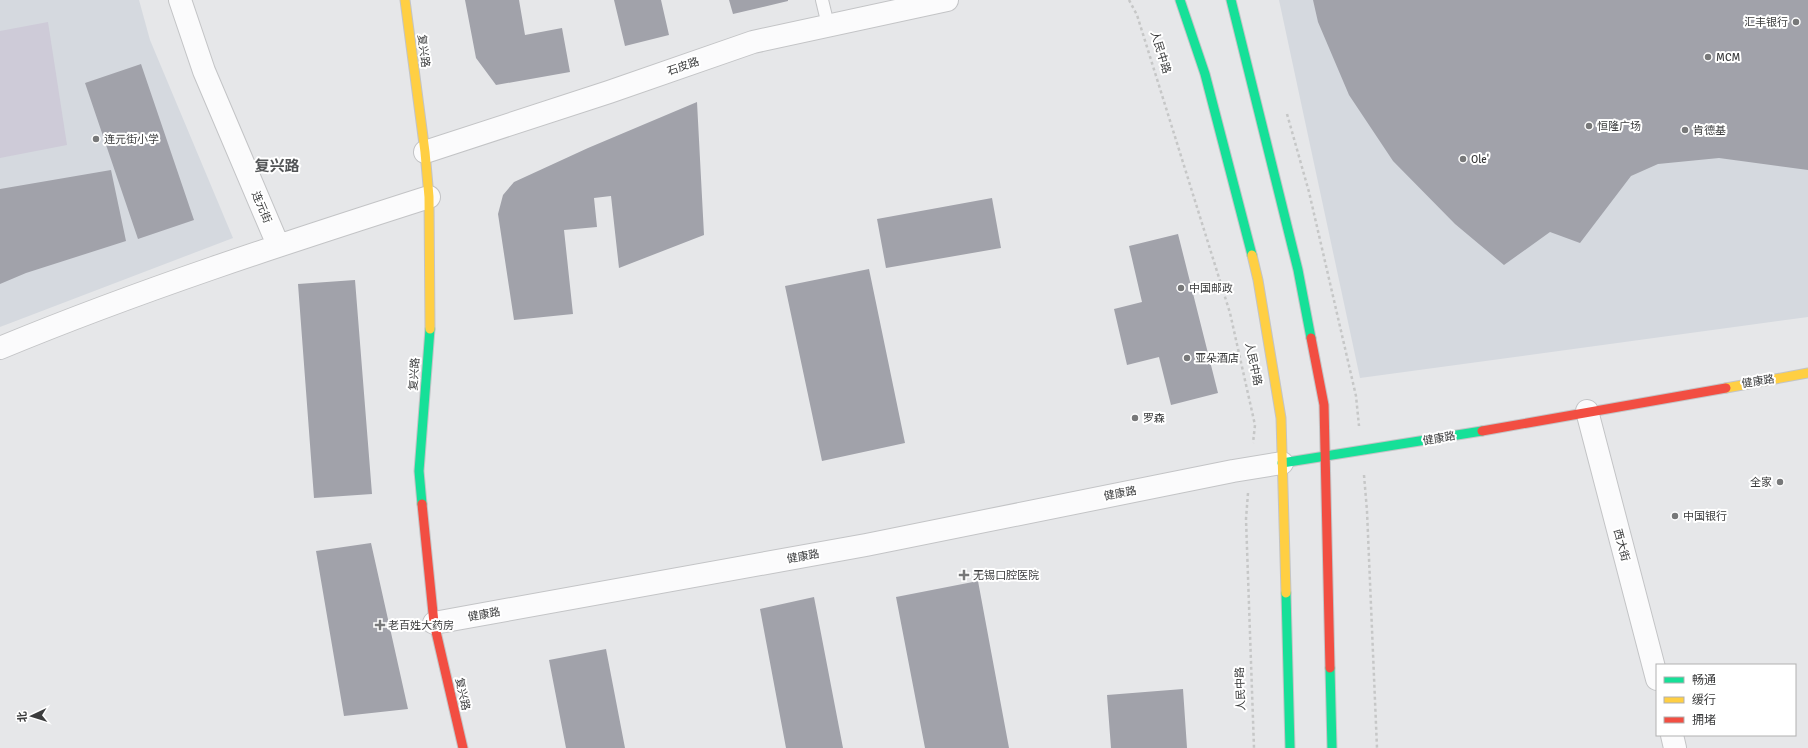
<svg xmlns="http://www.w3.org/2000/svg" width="1808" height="748" viewBox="0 0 1808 748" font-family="Signika,'Noto Sans SC',sans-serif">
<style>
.built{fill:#d5d9df}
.green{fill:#cecbd8}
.building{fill:#a1a2aa}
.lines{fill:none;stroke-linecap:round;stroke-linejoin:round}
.lane-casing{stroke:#c3c4c6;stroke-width:14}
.street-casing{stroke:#c3c4c6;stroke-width:24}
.fast-casing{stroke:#c3c4c6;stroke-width:11}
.slow-casing{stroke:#c3c4c6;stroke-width:11}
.jam-casing{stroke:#c3c4c6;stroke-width:11}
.path{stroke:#c6c7c7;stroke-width:2.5;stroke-dasharray:3 3;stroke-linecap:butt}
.lane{stroke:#fbfbfc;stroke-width:12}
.street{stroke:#fbfbfc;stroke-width:22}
.fast{stroke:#16e098;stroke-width:9}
.slow{stroke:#ffcf43;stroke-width:9}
.jam{stroke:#f24e42;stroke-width:9}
.poi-dot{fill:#777879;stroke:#fff;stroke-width:1.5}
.labels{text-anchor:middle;stroke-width:4;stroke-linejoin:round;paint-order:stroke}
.poi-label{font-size:11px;fill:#3b3c3d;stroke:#fff;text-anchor:start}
.street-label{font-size:11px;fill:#3b3c3d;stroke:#fff}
.district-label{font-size:15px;font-weight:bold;fill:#525456;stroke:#fff}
</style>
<rect width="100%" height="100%" fill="#e6e7e9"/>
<!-- built -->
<path class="built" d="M 0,0 L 139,0 L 150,40 L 233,238 L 0,327 Z
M 1279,0 L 1808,0 L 1808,317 L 1360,378 Z"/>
<!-- green -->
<path class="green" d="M 48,22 L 67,145 L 0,158 L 0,31 Z"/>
<!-- building -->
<path class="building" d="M 465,0 L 519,0 L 525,35 L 562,28 L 570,72 L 496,85 L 476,58 Z
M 614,0 L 661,0 L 669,35 L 625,46 Z
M 729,0 L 788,0 L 788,1 L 733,14 Z
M 1313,0 L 1808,0 L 1808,170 L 1719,158 L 1658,164 L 1631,176 L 1580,243 L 1550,232 L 1504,265 L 1455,224 L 1393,161 L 1349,95 L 1318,22 Z
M 141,64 L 194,220 L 138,239 L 85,83 Z
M 697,102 L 704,235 L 619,268 L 611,196 L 594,198 L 597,227 L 564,230 L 573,314 L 514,320 L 498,214 L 503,195 L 514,182 L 588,148 Z
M 111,170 L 126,241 L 26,273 L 0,284 L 0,189 Z
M 992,198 L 1001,248 L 886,268 L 877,219 Z
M 1178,234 L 1218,393 L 1171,405 L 1159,357 L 1127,365 L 1114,309 L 1142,302 L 1129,246 Z
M 869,269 L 905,443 L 822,461 L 785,286 Z
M 355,280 L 372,494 L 314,498 L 298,284 Z
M 371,543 L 408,709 L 344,716 L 316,551 Z
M 978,581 L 1009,748 L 925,748 L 896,597 Z
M 814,597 L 843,748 L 786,748 L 760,609 Z
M 606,649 L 625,748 L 566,748 L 549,660 Z
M 1183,689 L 1187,748 L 1111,748 L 1107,695 Z"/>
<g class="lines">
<defs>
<path id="lane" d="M 822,0 L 828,25"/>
<path id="street" d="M 180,0 L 204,71 L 278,245
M 425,152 L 609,92 L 753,42 L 947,0
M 0,348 C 140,290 285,243 429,197
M 1587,411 L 1657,679
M 434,623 L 866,545 L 1233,471 L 1282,463
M 1672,735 L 1675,748"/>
<path id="fast" d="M 1180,0 L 1205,74 L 1252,255
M 1231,0 L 1298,270 L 1311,338
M 1282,463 L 1482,431
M 422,504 L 419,471 L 430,329
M 1286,593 L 1290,748
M 1330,668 L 1332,748"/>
<path id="slow" d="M 405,0 L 425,152 L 429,197 L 430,329
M 1252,255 L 1258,280 L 1281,418 L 1286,593
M 1726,388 L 1808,373"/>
<path id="jam" d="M 1311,338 L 1324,405 L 1330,668
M 1482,431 L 1726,388
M 422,504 L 434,623 L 463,748"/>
</defs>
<!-- lane casing -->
<use href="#lane" class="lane-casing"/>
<!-- street casing -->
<use href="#street" class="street-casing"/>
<!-- fast casing -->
<use href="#fast" class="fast-casing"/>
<!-- slow casing -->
<use href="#slow" class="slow-casing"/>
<!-- jam casing -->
<use href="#jam" class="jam-casing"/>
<!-- path -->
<path class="path" d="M 1129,0 L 1137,15 L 1230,313 L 1255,425 L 1253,443
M 1287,114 L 1309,192 L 1356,396 L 1359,426
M 1364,475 L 1367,511 L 1377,748
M 1248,493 L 1246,519 L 1254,748"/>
<!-- lane -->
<use href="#lane" class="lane"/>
<!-- street -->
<use href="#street" class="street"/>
<!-- fast -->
<use href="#fast" class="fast"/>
<!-- slow -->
<use href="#slow" class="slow"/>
<!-- jam -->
<use href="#jam" class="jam"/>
</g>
<!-- markers -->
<g class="poi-dot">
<circle cx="1796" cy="22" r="4"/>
<circle cx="1708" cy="57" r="4"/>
<circle cx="1589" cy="126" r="4"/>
<circle cx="1685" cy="130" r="4"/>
<circle cx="96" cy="139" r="4"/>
<circle cx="1463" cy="159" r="4"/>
<circle cx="1181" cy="288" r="4"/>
<circle cx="1187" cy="358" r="4"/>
<circle cx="1135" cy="418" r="4"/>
<circle cx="1780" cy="482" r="4"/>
<circle cx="1675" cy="516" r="4"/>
<path d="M962 569h4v4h4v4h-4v4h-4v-4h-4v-4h4z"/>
<path d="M378 619h4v4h4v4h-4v4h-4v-4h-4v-4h4z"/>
</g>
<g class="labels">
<!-- poi labels -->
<g class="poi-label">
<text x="1788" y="26" text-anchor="end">汇丰银行</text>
<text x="1716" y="61">MCM</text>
<text x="1597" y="130">恒隆广场</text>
<text x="1693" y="134">肯德基</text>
<text x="104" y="143">连元街小学</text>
<text x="1471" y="163">Ole'</text>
<text x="1189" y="292">中国邮政</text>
<text x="1195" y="362">亚朵酒店</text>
<text x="1143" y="422">罗森</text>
<text x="1772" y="486" text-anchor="end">全家</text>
<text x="1683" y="520">中国银行</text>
<text x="973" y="579">无锡口腔医院</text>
<text x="388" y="629">老百姓大药房</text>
</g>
<!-- street labels -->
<g class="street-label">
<text transform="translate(424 51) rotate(83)" y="4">复兴路</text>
<text transform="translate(1161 52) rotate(73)" y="4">人民中路</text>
<text transform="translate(683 66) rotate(-19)" y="4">石皮路</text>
<text transform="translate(262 207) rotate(67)" y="4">连元街</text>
<text transform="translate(1254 364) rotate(78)" y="4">人民中路</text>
<text transform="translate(414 374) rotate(-86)" y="4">复兴路</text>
<text transform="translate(1758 381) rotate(-9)" y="4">健康路</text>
<text transform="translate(1439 438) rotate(-10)" y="4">健康路</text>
<text transform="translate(1120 493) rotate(-11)" y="4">健康路</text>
<text transform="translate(1622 545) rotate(75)" y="4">西大街</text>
<text transform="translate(803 556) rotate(-10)" y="4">健康路</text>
<text transform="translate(484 614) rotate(-10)" y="4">健康路</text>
<text transform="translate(1240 689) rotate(-92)" y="4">人民中路</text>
<text transform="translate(463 694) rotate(77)" y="4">复兴路</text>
</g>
<!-- district labels -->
<g class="district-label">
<text x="277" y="171">复兴路</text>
</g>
</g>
<!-- legend -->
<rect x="1656" y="664" width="140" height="72" fill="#ffffff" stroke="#b1b1b1"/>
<rect x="1664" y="677" width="20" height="6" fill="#16e098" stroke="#b1b1b1"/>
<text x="1692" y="684" font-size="12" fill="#3b3c3d">畅通</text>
<rect x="1664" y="697" width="20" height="6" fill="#ffcf43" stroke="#b1b1b1"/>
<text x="1692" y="704" font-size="12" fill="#3b3c3d">缓行</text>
<rect x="1664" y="717" width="20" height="6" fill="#f24e42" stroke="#b1b1b1"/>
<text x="1692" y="724" font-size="12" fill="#3b3c3d">拥堵</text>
<!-- north arrow -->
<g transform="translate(32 716) rotate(266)" stroke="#ffffff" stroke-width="3" paint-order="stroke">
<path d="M0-3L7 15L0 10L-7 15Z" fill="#3b3c3d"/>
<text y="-6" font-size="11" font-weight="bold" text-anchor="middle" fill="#3b3c3d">北</text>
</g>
</svg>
